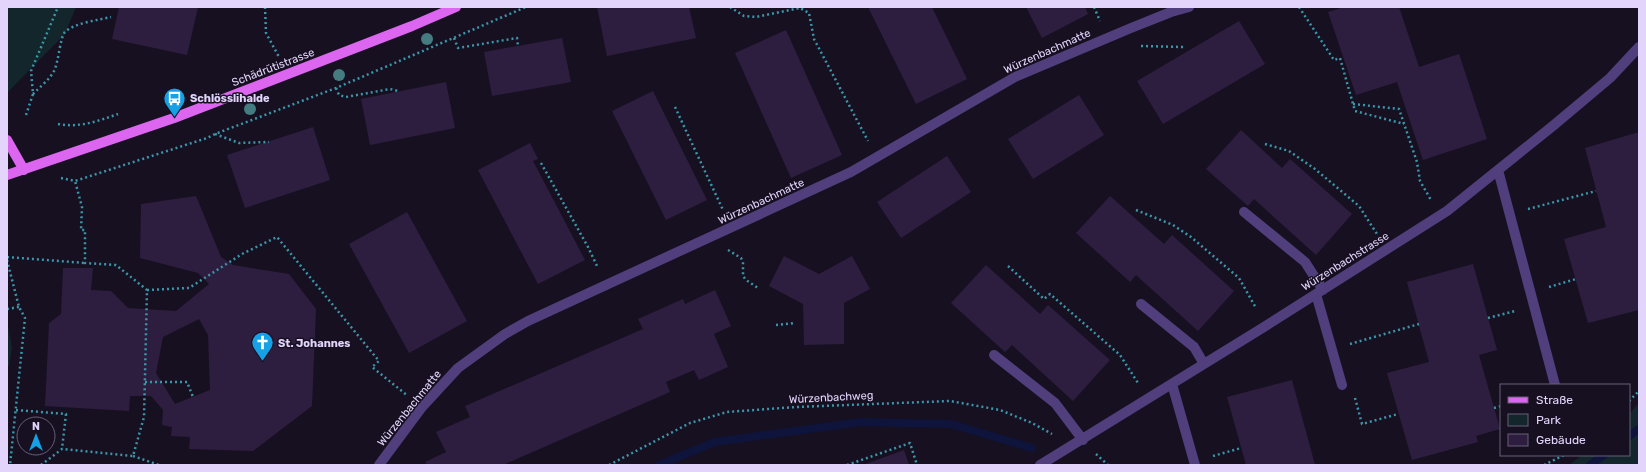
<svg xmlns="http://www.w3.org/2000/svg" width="1646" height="472" viewBox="0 0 1646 472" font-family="Rubik,sans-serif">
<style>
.green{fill:#13262b}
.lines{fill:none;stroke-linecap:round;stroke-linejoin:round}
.stream{stroke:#0e143c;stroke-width:8}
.building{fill:#2d1e40;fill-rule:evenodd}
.path{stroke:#3a96a9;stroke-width:2.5;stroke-dasharray:2 3;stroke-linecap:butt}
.minor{stroke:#503f7c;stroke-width:10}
.major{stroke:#dc66f0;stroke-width:10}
.tree{fill:#447c82}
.labels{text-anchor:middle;stroke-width:3;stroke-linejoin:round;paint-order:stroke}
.street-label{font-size:11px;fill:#e2d4fb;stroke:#171021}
.poi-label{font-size:11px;font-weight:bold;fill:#e2d4fb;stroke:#171021;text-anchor:start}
</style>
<rect width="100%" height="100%" fill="#171021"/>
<!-- green -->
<path class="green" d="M 7,7 L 76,7 L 65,34 L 7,93 Z
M 7,321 L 12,347 L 9,366 L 7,367 Z
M 1639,403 L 1639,465 L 1569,465 L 1582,455 L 1629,455 L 1629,414 Z"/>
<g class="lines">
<!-- stream -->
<path class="stream" d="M 1629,436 L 1639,429
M 659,465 L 715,442 L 861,422 L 951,424 L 1032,448
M 1590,465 L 1604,455"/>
</g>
<!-- building -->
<path class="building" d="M 119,7 L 198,7 L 187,55 L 112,39 Z
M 597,7 L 689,7 L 696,38 L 607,56 Z
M 868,7 L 932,7 L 967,79 L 916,104 Z
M 1026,7 L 1085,7 L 1088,14 L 1042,38 Z
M 1344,7 L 1399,7 L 1419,67 L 1459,54 L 1487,139 L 1423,160 L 1397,82 L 1356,95 L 1328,12 Z
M 1239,21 L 1265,64 L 1163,124 L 1137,81 Z
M 786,30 L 842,155 L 791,178 L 735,53 Z
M 562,38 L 571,82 L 492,96 L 484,52 Z
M 446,82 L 455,128 L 370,145 L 361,99 Z
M 653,91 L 707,200 L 666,220 L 612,111 Z
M 1079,95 L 1104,135 L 1033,179 L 1008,139 Z
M 313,127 L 330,180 L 245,208 L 227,155 Z
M 1241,130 L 1282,168 L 1290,159 L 1352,214 L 1316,255 L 1254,199 L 1248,206 L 1206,169 Z
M 1639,132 L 1639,310 L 1588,323 L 1564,239 L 1606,227 L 1585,148 Z
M 530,143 L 538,159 L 533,161 L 585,260 L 538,284 L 478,170 Z
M 947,156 L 971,192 L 901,238 L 877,202 Z
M 196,196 L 221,257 L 233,265 L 289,274 L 316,309 L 312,406 L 253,451 L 189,449 L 190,437 L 171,436 L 172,427 L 162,425 L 163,410 L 151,396 L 130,396 L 129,411 L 45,406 L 49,323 L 61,314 L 63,268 L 93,268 L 91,290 L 111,291 L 128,308 L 176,311 L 209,284 L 198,273 L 140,258 L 141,204 ZM 199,319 L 208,335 L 210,390 L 175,404 L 156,373 L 163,337 Z
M 1110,196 L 1164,244 L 1172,235 L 1234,291 L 1198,331 L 1136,275 L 1130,282 L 1076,233 Z
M 407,212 L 467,321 L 409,353 L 349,244 Z
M 784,256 L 819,274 L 852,256 L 870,289 L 844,303 L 844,344 L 804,345 L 803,304 L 769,286 Z
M 1473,264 L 1497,350 L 1479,355 L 1500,429 L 1476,436 L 1478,442 L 1412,460 L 1387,373 L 1429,362 L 1407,282 Z
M 986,265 L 1040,314 L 1048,305 L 1110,360 L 1073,401 L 1012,345 L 1005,352 L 951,303 Z
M 715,290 L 731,326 L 714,334 L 728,367 L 699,380 L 694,370 L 666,382 L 670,392 L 503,465 L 427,465 L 425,462 L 446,452 L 436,432 L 470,417 L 465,406 L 643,329 L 638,319 L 683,299 L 685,304 Z
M 1292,380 L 1315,465 L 1246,465 L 1227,397 Z
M 904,450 L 909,465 L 863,465 Z"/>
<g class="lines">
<!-- path -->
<path class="path" d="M 265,7 L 266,33 L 279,57
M 730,7 L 744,16 L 756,17 L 800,8 L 809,13 L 814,39 L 868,141
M 1094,7 L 1100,21
M 1299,7 L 1334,60 L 1340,58 L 1355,111 L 1404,124
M 454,38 L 458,48 L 517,38 L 518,46
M 1141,46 L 1183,47
M 336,88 L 339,95 L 346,97 L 390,89 L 398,91
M 33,94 C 40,87 50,79 54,71 C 59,61 60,37 65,32 C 74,23 99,20 111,17
M 1353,104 L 1399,109 L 1417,162 L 1420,181 L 1431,200
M 675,107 L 723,210
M 26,115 L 33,94 L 31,71 L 58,7
M 58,124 C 80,128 98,121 118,114
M 215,134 L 239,143 L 269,142
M 1265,144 L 1289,151 L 1315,169 L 1359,206 L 1377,234
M 541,163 L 588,247 L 598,268
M 61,178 L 75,181 L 207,138 L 215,134 L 336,88 L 526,7
M 1528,209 L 1596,191
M 1136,210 L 1173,225 L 1191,237 L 1239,278 L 1256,308
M 728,250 L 741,258 L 743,262 L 743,276 L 746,280 L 758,288
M 7,257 L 85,263
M 7,260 L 19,307 L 25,318 L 10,465
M 1008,266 L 1044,299 L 1050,294 L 1120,355 L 1138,383
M 1549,287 L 1576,279
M 147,290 L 189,288 L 242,254 L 277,237 L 379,361 L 372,367 L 408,396
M 7,309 L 19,307
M 1488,318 L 1515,311
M 776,325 L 795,323
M 1350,344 L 1419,324
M 145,382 L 187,382 L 193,397
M 1355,398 L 1362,424 L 1398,414
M 1629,401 L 1639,391
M 1494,408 L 1501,406
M 16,410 L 66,414 L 62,449
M 1096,454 L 1108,465
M 133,456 L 159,465
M 1213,456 L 1241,448
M 41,465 L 62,449 L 133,456 L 144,417 L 147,290 L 116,265 L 85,263 L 85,230 L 81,230 L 82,207 L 75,181
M 609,465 L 690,423 L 727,412 L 796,407 L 950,401 L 1000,410 L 1032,423 L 1052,434
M 847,465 L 910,443 L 917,465
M 1544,465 L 1564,455"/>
<!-- minor -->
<path class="minor" d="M 1498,170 L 1555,385
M 1244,212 L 1305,262 L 1323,290
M 1316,294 L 1342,385
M 1141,304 L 1194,347 L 1204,364
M 994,355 L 1055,403 L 1083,440
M 1172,384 L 1195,465
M 379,465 L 422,407 L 458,368 L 505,334 L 528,321 L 851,172 L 1015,77 L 1131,28 L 1171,12 L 1189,7
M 1040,465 L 1264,327 L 1447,211 L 1554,125 L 1610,78 L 1639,47"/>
<!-- major -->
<path class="major" d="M 7,140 L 24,170
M 7,175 L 174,118 L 412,26 L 456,7"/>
</g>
<!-- trees -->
<g class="tree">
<circle cx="427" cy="39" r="6"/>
<circle cx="339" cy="75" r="6"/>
<circle cx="250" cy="109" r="6"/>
</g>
<!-- icons -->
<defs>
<symbol id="bus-pin" viewBox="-11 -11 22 30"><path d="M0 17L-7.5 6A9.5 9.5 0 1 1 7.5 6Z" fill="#16a0e5" stroke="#171021"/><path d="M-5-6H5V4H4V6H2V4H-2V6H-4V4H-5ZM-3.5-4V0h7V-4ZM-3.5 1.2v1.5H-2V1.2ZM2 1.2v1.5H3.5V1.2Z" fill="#fff"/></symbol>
<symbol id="church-pin" viewBox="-11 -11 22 30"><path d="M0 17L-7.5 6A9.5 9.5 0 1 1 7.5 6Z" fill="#16a0e5" stroke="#171021"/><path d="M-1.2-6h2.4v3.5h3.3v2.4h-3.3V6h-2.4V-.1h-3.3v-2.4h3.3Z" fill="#fff"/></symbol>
</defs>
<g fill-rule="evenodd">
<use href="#bus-pin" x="162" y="86" width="25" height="34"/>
<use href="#church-pin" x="250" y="330" width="25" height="34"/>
</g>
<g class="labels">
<!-- street labels -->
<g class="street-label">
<text transform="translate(1047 51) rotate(-24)" y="4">Würzenbachmatte</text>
<text transform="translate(273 67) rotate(-21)" y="4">Schädrütistrasse</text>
<text transform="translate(761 201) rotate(-25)" y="4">Würzenbachmatte</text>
<text transform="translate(1345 261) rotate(-32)" y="4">Würzenbachstrasse</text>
<text transform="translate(831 397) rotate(-3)" y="4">Würzenbachweg</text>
<text transform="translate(409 408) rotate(-51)" y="4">Würzenbachmatte</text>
</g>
<!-- poi labels -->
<g class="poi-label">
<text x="190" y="102">Schlösslihalde</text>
<text x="278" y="347">St. Johannes</text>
</g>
</g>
<!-- border -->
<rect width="1646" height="472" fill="none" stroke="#e2d4fb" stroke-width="16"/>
<!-- legend -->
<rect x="1500" y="384" width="130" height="72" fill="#171021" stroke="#685e78"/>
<rect x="1508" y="397" width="20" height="6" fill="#dc66f0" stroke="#685e78"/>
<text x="1536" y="404" font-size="12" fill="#e2d4fb">Straße</text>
<rect x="1508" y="414" width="20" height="12" fill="#13262b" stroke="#685e78"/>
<text x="1536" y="424" font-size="12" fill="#e2d4fb">Park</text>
<rect x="1508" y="434" width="20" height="12" fill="#2d1e40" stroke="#685e78"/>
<text x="1536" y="444" font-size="12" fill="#e2d4fb">Gebäude</text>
<!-- north arrow -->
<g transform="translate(36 436)"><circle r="19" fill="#171021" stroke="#685e78"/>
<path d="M0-3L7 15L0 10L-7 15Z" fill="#16a0e5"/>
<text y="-6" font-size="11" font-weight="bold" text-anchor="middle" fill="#e2d4fb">N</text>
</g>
</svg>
